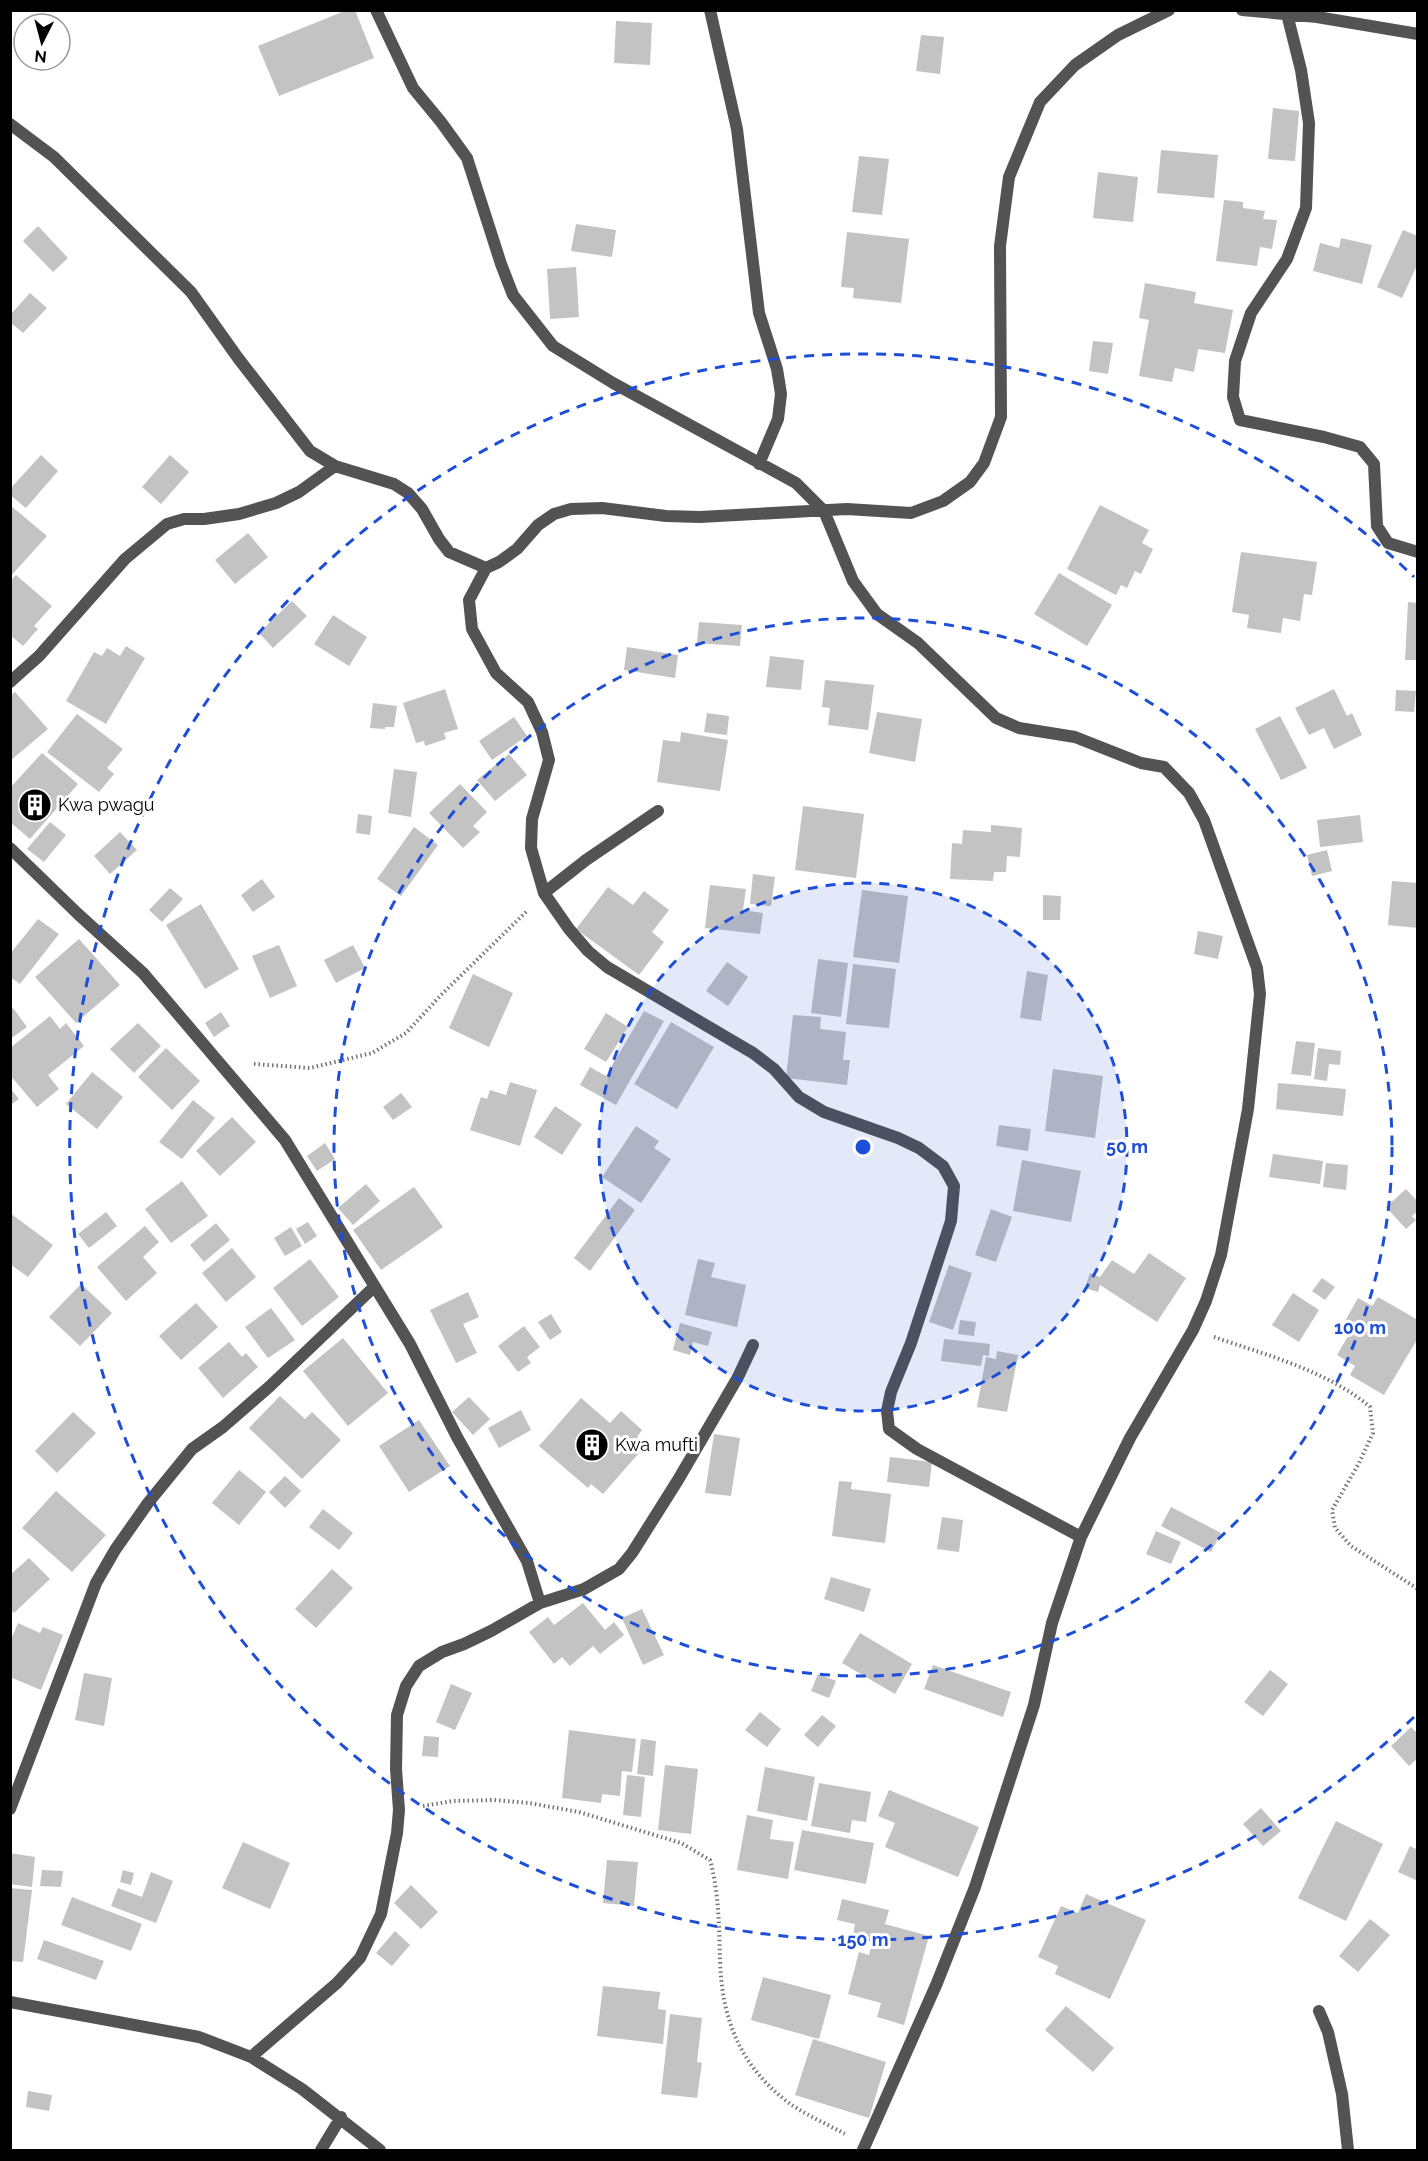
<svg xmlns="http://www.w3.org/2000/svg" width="1428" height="2161" viewBox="0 0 1428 2161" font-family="Raleway,sans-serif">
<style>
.building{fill:#c3c3c3}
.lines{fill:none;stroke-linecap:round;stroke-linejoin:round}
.path{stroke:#757575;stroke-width:4;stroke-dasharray:1.5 3;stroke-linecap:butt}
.street{stroke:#535353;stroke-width:12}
.ring{fill:none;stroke:#1d4ed8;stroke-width:3;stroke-dasharray:10 8}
.labels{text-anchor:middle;stroke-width:6;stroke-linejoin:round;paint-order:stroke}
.poi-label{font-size:18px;fill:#000;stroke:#fff;text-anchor:start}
.centre{fill:#1d4ed8;stroke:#fff;stroke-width:3}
.ring-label{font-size:18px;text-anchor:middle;font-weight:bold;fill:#1d4ed8;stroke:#fff;stroke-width:6;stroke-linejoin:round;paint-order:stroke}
</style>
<rect width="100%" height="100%" fill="#fff"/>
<!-- building -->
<path class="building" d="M 347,10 L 355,10 L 374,58 L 279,96 L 258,46 Z
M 616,21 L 652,23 L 650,65 L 614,63 Z
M 921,35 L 944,37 L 940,74 L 916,71 Z
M 1273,108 L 1299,111 L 1295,161 L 1268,159 Z
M 1161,150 L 1218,155 L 1214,198 L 1157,193 Z
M 859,156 L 889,159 L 882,215 L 852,212 Z
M 1098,172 L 1138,177 L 1133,222 L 1093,218 Z
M 1224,200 L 1243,202 L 1243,208 L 1265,211 L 1263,219 L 1277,220 L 1272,249 L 1260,247 L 1257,266 L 1216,261 Z
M 576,224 L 616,230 L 612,257 L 571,251 Z
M 38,226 L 68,258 L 53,272 L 23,241 Z
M 1403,230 L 1418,236 L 1418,263 L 1402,298 L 1377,287 Z
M 847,232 L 909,239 L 901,303 L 853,298 L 854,288 L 841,287 Z
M 1341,238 L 1372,245 L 1362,284 L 1313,271 L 1320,243 L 1339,248 Z
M 576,267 L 579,317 L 550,319 L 547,269 Z
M 1145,283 L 1196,292 L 1194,303 L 1233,310 L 1225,353 L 1198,349 L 1194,372 L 1175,368 L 1172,382 L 1139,376 L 1149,320 L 1139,318 Z
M 30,293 L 47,308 L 23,333 L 10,322 L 10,315 Z
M 1093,341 L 1113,343 L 1108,374 L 1089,371 Z
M 41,455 L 58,471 L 26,508 L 10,495 L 10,489 Z
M 170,455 L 189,472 L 161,504 L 142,487 Z
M 10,505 L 47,536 L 10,577 Z
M 1100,505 L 1149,530 L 1142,543 L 1153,549 L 1141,574 L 1135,571 L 1127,588 L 1121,585 L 1116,595 L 1067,569 Z
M 248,533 L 268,557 L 235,584 L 215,560 Z
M 1241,552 L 1317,562 L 1312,595 L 1304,594 L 1300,621 L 1283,618 L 1281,633 L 1247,628 L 1249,615 L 1232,612 Z
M 1059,573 L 1112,605 L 1087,646 L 1034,614 Z
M 16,575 L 52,606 L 34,626 L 38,629 L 23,646 L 10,635 L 10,581 Z
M 292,601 L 307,616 L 273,648 L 259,633 Z
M 1408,602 L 1418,603 L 1418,660 L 1405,660 Z
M 333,615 L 367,637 L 349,666 L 314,644 Z
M 699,622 L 742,625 L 740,646 L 697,643 Z
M 126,646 L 145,658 L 106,724 L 66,701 L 94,652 L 102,656 L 107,648 L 120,656 Z
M 627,647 L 678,655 L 675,678 L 624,670 Z
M 770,656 L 804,660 L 801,690 L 766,687 Z
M 825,680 L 874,685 L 868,730 L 828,725 L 830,708 L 822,707 Z
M 445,689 L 458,729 L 444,733 L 446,739 L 425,746 L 424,741 L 416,743 L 403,703 Z
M 1334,689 L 1347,716 L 1352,713 L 1362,735 L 1334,749 L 1324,728 L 1309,735 L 1295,708 Z
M 1396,690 L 1416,691 L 1414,712 L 1395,711 Z
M 15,692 L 48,729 L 10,761 L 10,696 Z
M 373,703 L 397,706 L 394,727 L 385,727 L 385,729 L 370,728 Z
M 877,712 L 922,719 L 915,762 L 869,753 Z
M 707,713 L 729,716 L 727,735 L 704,732 Z
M 77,714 L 123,749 L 107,768 L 114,774 L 99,792 L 47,752 Z
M 1280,716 L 1307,768 L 1281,780 L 1255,729 Z
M 514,717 L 527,736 L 492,760 L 479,741 Z
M 681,732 L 728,740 L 720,791 L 657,782 L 663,740 L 680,742 Z
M 42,753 L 78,784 L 30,839 L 10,822 L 10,788 Z
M 509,754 L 527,775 L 495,801 L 477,780 Z
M 394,769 L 417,772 L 411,817 L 388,813 Z
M 460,784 L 487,812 L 473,826 L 480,832 L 463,848 L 429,813 Z
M 803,806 L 864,814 L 856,878 L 795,870 Z
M 358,814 L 372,816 L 370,835 L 356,833 Z
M 1360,815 L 1363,842 L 1320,847 L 1317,820 Z
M 50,822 L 66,835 L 44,862 L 27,849 Z
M 991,825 L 1022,828 L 1020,857 L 1007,856 L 1006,872 L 994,872 L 993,881 L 950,879 L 952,843 L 962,844 L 963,830 L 991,832 Z
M 414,827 L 438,845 L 401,896 L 377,879 Z
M 120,832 L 137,850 L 110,874 L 94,856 Z
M 1327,850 L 1332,871 L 1312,876 L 1307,855 Z
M 753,874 L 775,877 L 771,906 L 750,904 Z
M 262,879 L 275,897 L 253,912 L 241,895 Z
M 1392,881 L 1418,883 L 1418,928 L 1388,925 Z
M 710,885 L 746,889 L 743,910 L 763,913 L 760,934 L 705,928 Z
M 608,887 L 633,905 L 644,891 L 669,910 L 652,932 L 664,942 L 639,975 L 576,929 Z
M 170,888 L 183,899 L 162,922 L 149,910 Z
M 862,890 L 908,896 L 899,963 L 853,957 Z
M 1043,895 L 1061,896 L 1060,920 L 1043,920 Z
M 201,904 L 239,969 L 205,989 L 166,925 Z
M 38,919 L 59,934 L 20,984 L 10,977 L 10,954 Z
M 1198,931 L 1223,936 L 1218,959 L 1194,954 Z
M 79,939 L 120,985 L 76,1023 L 35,977 Z
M 279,945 L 297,986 L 270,998 L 252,956 Z
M 353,945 L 365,968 L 336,983 L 324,960 Z
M 818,959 L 848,963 L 841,1017 L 811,1013 Z
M 727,962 L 748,977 L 728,1006 L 706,991 Z
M 853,964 L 896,969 L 889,1028 L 846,1024 Z
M 1027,971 L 1048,975 L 1041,1021 L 1020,1018 Z
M 473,974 L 513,993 L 489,1047 L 449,1028 Z
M 13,1008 L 27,1027 L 10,1039 L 10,1010 Z
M 644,1011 L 664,1021 L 616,1105 L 580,1085 L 590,1067 L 606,1076 Z
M 221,1012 L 230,1026 L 214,1037 L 205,1023 Z
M 606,1013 L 628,1027 L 606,1062 L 584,1049 Z
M 793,1015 L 821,1017 L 820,1029 L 846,1032 L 843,1060 L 850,1060 L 847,1085 L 786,1078 Z
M 50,1016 L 60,1029 L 66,1023 L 84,1046 L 48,1075 L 59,1089 L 37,1107 L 10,1075 L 10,1048 Z
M 671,1022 L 714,1047 L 677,1109 L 634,1084 Z
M 138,1023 L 161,1046 L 134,1073 L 110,1049 Z
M 1296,1041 L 1315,1043 L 1311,1076 L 1291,1074 Z
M 166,1048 L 200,1081 L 172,1110 L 138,1077 Z
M 1318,1048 L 1341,1051 L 1340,1065 L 1329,1064 L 1327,1081 L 1314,1079 Z
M 1053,1069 L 1103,1076 L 1095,1138 L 1045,1131 Z
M 92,1072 L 123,1097 L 97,1129 L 66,1104 Z
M 510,1082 L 537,1090 L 520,1146 L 470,1130 L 481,1097 L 487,1099 L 490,1090 L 506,1095 Z
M 1278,1083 L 1346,1089 L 1343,1116 L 1276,1109 Z
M 10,1088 L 19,1099 L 10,1105 Z
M 401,1093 L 412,1107 L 393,1120 L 383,1107 Z
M 193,1100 L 215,1118 L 182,1159 L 159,1142 Z
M 555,1106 L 582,1124 L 562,1155 L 534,1137 Z
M 232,1117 L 256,1142 L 220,1176 L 196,1151 Z
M 999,1125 L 1031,1129 L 1028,1151 L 996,1146 Z
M 636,1126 L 659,1141 L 654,1148 L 671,1159 L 641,1203 L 602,1177 Z
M 325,1143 L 335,1159 L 317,1171 L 307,1156 Z
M 1273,1154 L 1323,1161 L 1320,1184 L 1269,1177 Z
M 1022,1160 L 1081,1171 L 1071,1222 L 1013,1211 Z
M 1326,1163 L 1348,1165 L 1346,1190 L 1323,1187 Z
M 182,1181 L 208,1216 L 171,1243 L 145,1209 Z
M 366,1184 L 380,1201 L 353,1225 L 338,1208 Z
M 414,1187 L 443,1227 L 381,1270 L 353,1230 Z
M 1406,1189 L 1418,1202 L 1418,1211 L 1412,1216 L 1416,1220 L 1406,1229 L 1386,1207 Z
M 619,1198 L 635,1210 L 590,1271 L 574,1258 Z
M 991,1209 L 1012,1217 L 996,1262 L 975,1255 Z
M 106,1212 L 117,1226 L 89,1248 L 78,1234 Z
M 10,1213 L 53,1245 L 28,1277 L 10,1264 Z
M 308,1222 L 317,1236 L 305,1244 L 296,1229 Z
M 216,1223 L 230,1240 L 204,1262 L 190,1245 Z
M 145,1226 L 159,1242 L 143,1257 L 157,1273 L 126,1301 L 97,1267 Z
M 291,1227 L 302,1246 L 285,1256 L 274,1238 Z
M 232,1248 L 256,1277 L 226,1302 L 202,1273 Z
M 1149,1253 L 1186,1278 L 1157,1322 L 1100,1285 L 1098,1292 L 1085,1288 L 1090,1273 L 1100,1277 L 1112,1260 L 1134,1274 Z
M 310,1259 L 339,1297 L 302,1326 L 273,1288 Z
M 698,1259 L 715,1263 L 711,1277 L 746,1285 L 737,1327 L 685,1315 Z
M 949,1265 L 972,1273 L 953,1330 L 929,1322 Z
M 1322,1278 L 1335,1287 L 1325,1300 L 1312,1291 Z
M 81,1284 L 112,1313 L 80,1346 L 49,1317 Z
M 468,1292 L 479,1317 L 463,1324 L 477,1353 L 456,1363 L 430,1310 Z
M 1293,1293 L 1319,1310 L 1299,1342 L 1272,1325 Z
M 1378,1297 L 1418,1320 L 1418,1338 L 1384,1395 L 1350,1375 L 1355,1366 L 1337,1355 L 1354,1326 L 1345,1321 L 1358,1298 L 1372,1306 Z
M 196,1303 L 218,1327 L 181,1360 L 159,1336 Z
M 271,1308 L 295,1340 L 268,1358 L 245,1327 Z
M 551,1314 L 562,1332 L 550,1340 L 538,1322 Z
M 960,1320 L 976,1322 L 974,1336 L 958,1334 Z
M 680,1323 L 712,1332 L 708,1346 L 693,1342 L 690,1355 L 673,1350 Z
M 524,1326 L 540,1347 L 527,1357 L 531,1363 L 518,1372 L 498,1346 Z
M 343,1338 L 388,1393 L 348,1426 L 303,1371 Z
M 944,1339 L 990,1344 L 989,1356 L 983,1355 L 981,1366 L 941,1361 Z
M 229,1342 L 242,1357 L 246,1353 L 258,1367 L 223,1398 L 198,1368 Z
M 997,1351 L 1018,1355 L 1007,1412 L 977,1407 L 986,1357 L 996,1359 Z
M 280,1396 L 305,1419 L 312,1412 L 341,1440 L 302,1479 L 249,1428 Z
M 469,1397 L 490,1419 L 473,1435 L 452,1412 Z
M 581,1398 L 610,1423 L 621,1411 L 642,1430 L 637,1437 L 646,1445 L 603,1494 L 591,1484 L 588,1488 L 539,1446 Z
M 521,1410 L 531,1430 L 499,1448 L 488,1428 Z
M 73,1412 L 96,1433 L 57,1473 L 35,1451 Z
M 419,1420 L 450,1466 L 409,1492 L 379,1446 Z
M 714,1434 L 740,1438 L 731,1496 L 705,1493 Z
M 890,1457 L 932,1462 L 929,1487 L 887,1482 Z
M 239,1470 L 266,1492 L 239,1525 L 212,1503 Z
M 285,1476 L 301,1491 L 285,1508 L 269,1492 Z
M 839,1481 L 852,1482 L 851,1489 L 891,1494 L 885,1543 L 832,1536 Z
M 56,1491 L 106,1535 L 72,1572 L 22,1528 Z
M 1171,1507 L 1221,1533 L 1211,1552 L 1161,1526 Z
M 323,1509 L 353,1533 L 339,1550 L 309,1527 Z
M 942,1517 L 963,1520 L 959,1552 L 937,1549 Z
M 1156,1531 L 1181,1542 L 1171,1564 L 1146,1554 Z
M 29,1558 L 50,1579 L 14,1613 L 10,1609 L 10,1575 Z
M 332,1569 L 353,1588 L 316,1628 L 295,1609 Z
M 831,1577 L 871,1589 L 864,1612 L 824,1599 Z
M 583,1603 L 605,1630 L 614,1622 L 624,1635 L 600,1654 L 593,1646 L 570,1666 L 562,1657 L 554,1664 L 529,1632 L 548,1617 L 554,1625 Z
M 642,1609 L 664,1655 L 643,1665 L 622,1618 Z
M 18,1623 L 40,1633 L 43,1627 L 63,1635 L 41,1690 L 10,1677 L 10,1642 Z
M 860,1633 L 912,1664 L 895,1694 L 842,1663 Z
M 933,1665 L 1011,1692 L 1003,1717 L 924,1689 Z
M 1270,1670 L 1288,1684 L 1263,1716 L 1244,1702 Z
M 84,1673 L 112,1678 L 104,1726 L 75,1720 Z
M 818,1674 L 836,1681 L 829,1698 L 811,1691 Z
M 451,1684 L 472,1693 L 455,1730 L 436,1722 Z
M 760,1712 L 781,1729 L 767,1747 L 745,1730 Z
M 822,1715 L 836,1726 L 818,1747 L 804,1735 Z
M 1411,1727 L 1418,1734 L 1418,1758 L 1409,1766 L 1391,1746 Z
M 569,1730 L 636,1739 L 632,1772 L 622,1771 L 620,1796 L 602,1794 L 601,1803 L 562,1798 Z
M 424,1736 L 439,1737 L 438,1757 L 422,1756 Z
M 641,1739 L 656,1741 L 653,1776 L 637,1774 Z
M 665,1765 L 698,1769 L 691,1834 L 658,1830 Z
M 765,1767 L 815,1777 L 807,1821 L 757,1811 Z
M 627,1775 L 645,1777 L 641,1817 L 623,1815 Z
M 819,1783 L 871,1792 L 866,1822 L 852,1820 L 850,1833 L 811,1826 Z
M 889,1790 L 979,1827 L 958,1877 L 885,1847 L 895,1823 L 878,1816 Z
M 1261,1808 L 1281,1831 L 1263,1846 L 1243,1824 Z
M 747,1815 L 773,1820 L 770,1839 L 794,1842 L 788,1879 L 737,1870 Z
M 1336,1821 L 1383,1844 L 1346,1921 L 1298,1898 Z
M 802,1830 L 874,1843 L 866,1884 L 794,1870 Z
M 243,1842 L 290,1863 L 270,1909 L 222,1888 Z
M 1410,1846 L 1418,1850 L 1418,1881 L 1398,1872 Z
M 10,1853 L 35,1857 L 32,1887 L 10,1884 Z
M 607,1860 L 638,1862 L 634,1906 L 603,1903 Z
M 42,1870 L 63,1871 L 61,1887 L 40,1886 Z
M 123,1870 L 134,1873 L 131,1885 L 120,1882 Z
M 151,1872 L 173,1881 L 156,1923 L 111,1906 L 118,1888 L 142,1897 Z
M 411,1885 L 438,1912 L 421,1929 L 394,1903 Z
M 10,1888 L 32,1890 L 23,1962 L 10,1961 Z
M 1086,1894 L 1146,1920 L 1110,1999 L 1055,1974 L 1058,1966 L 1038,1957 L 1061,1906 L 1078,1913 Z
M 72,1897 L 142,1924 L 131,1951 L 61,1925 Z
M 842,1899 L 889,1910 L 885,1924 L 929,1936 L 904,2025 L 877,2017 L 881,2003 L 848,1994 L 859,1952 L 869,1955 L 873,1940 L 853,1935 L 855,1924 L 837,1920 Z
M 1370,1919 L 1390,1935 L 1358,1972 L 1339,1956 Z
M 395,1931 L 410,1945 L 392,1966 L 376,1953 Z
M 44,1940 L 104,1961 L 96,1980 L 37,1959 Z
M 763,1977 L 831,1995 L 819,2039 L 751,2020 Z
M 603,1986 L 660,1992 L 658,2009 L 666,2010 L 663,2044 L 597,2036 Z
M 1066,2006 L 1114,2048 L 1093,2072 L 1045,2030 Z
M 670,2014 L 702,2018 L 697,2062 L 702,2063 L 697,2098 L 661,2094 Z
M 813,2039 L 886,2062 L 869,2118 L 795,2095 Z
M 28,2091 L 52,2095 L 49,2111 L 26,2107 Z"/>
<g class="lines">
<!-- path -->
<path class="path" d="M 254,1064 L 310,1068 L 372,1053 L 406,1033 L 441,995 L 527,911
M 1214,1337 C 1264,1354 1330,1372 1370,1407 L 1373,1433 L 1358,1465 L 1332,1510 L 1335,1528 L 1351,1546 L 1418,1589
M 423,1806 L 452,1801 L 494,1800 L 529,1803 L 579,1812 L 681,1843 L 710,1860 C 719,1892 719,1927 720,1960 C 722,2020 740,2066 789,2103 C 806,2115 827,2124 845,2134"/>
<!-- street -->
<path class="street" d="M 376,10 L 413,88 L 441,122 L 467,158 L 501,264 L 513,295 L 553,346 L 613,383 L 796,483 L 824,511 L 853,581 L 877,614 L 918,643 L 996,718 L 1019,728 L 1075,737 L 1141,763 L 1164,767 L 1189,793 L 1204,820 L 1257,968 L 1260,994 L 1248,1109 L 1221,1255 L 1206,1301 L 1193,1330 L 1130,1438 L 1081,1537 L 1052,1623 L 1034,1705 L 975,1887 L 937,1983 L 863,2150
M 710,10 L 737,129 L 759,313 L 777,369 L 781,394 L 778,419 L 759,464
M 1242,10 L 1317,17 L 1418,34
M 1287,14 L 1301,70 L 1309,123 L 1306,208 L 1287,259 L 1251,313 L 1235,361 L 1233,397 L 1240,420 L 1324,437 L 1360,447 L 1374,464 L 1377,526 L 1388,543 L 1418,552
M 10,124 L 54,157 L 191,292 L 238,358 L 310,451 L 335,466 L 394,484 L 408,493 L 422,509 L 439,539 L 449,552 L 486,568 L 499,562 L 517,549 L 538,525 L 554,514 L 571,509 L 602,508 L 666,516 L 700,517 L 847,509 L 911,513 L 943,501 L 970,482 L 984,463 L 1001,417 L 1000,246 L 1009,177 L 1040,102 L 1075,65 L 1118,35 L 1169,10
M 486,568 L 469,600 L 472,629 L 496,673 L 528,702 L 542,732 L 549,760 L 532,819 L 531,848 L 544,893 L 569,929 L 588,951 L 607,967 L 753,1053 L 774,1069 L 799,1097 L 824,1112 L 898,1138 L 919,1148 L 943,1166 L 954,1186 L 951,1221 L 911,1343 L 891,1392 L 887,1411 L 889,1429 L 917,1449 L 1081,1537
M 10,682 L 39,656 L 125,559 L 167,524 L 184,519 L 204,519 L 239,514 L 276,503 L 299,492 L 335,466
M 10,848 L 78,914 L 143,973 L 285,1140 L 410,1344 L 457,1437 L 527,1561 L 540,1603
M 544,893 L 586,860 L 658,811
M 10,1809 L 96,1583 L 115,1550 L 148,1503 L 192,1449 L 223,1427 L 269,1387 L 374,1287
M 10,2002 L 199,2037 L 251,2057 L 302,2089 L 380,2150
M 1319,2011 L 1328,2032 L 1342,2094 L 1348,2150
M 251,2057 L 337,1983 L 360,1958 L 381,1914 L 397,1833 L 399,1810 L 396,1769 L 397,1715 L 406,1686 L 419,1666 L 442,1652 L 464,1644 L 491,1631 L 540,1603 L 584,1589 L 619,1569 L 632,1553 L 678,1480 L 738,1377 L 753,1345
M 321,2150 L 341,2117"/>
</g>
<!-- distance rings -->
<circle cx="863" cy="1147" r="264" fill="#1d4ed8" fill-opacity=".12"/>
<g class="ring">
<circle cx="863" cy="1147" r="264"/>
<circle cx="863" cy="1147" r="529"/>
<path d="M1414 1717A793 793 0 1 1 1414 577"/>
</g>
<!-- icons -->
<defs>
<symbol id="building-disc" viewBox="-11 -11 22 22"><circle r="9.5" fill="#000" stroke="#fff"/><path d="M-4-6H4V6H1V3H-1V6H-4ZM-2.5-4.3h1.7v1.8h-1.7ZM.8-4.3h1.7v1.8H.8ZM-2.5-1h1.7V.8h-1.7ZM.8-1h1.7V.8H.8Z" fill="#fff"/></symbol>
</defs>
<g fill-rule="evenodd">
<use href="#building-disc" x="16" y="786" width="38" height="38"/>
<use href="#building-disc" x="573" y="1426" width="38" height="38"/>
</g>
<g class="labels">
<!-- poi labels -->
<g class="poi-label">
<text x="58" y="811">Kwa pwagu</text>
<text x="615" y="1451">Kwa mufti</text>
</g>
</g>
<circle cx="863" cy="1147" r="9" class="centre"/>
<g class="ring-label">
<text x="1127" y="1153">50 m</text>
<text x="1360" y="1334">100 m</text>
<text x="863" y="1946">150 m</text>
</g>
<!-- border -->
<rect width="1428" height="2161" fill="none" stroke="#000000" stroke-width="24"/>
<!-- north arrow -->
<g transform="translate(42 42) rotate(186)"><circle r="28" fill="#ffffff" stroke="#999999" stroke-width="1.5"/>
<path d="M0-4.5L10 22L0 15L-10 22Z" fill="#000000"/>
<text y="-9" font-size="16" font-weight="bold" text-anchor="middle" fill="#000000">N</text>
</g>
</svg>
